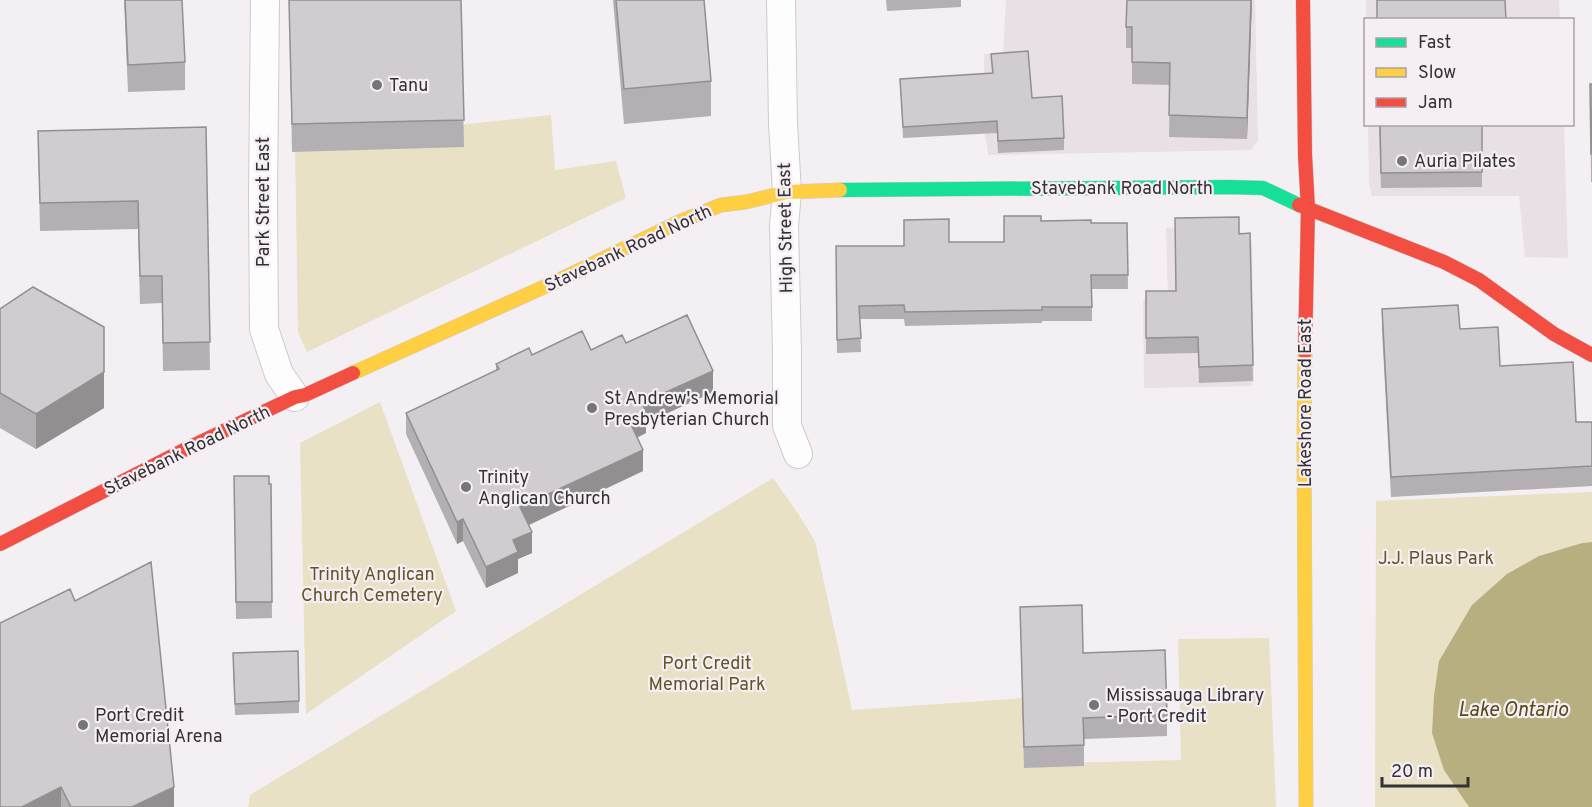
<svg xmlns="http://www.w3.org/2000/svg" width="1592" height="807" viewBox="0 0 1592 807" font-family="Overpass,sans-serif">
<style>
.built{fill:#e8dfe7}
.green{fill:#e8e1c6}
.water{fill:#b8af80}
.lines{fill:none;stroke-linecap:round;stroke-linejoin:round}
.street-casing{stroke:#cecbce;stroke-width:30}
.fast-casing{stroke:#cecbce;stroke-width:15}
.slow-casing{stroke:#cecbce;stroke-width:15}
.jam-casing{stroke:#cecbce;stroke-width:15}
.street{stroke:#fdfdfd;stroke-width:28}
.fast{stroke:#16e098;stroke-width:14}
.slow{stroke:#ffcf43;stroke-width:14}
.jam{stroke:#f24e42;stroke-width:14}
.wall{fill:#b3afb2}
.shaded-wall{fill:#928f91}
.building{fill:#d0cccf;stroke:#928f91;stroke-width:1.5}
.poi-dot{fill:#777476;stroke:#f5eef4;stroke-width:2}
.labels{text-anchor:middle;stroke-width:4.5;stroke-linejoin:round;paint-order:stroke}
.poi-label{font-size:18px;fill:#333133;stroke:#f5eef4;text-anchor:start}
.street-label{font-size:18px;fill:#333133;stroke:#f5eef4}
.park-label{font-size:18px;fill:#5f5621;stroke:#f5eef4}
.water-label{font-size:20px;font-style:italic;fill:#544b16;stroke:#f5eef4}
</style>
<rect width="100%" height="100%" fill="#f4eff3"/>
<!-- built -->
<path class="built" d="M 1006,0 L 1255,0 L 1258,141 L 1251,150 L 988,155 L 985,133 L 984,54 L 1003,54 Z
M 1366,0 L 1559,0 L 1560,19 L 1366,19 Z
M 1368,125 L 1564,125 L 1568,258 L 1525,257 L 1519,196 L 1372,196 L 1369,183 Z
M 1235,226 L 1252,242 L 1254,380 L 1251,386 L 1144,388 L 1143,301 L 1148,297 L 1168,296 L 1166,228 Z"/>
<!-- green -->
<path class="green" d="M 551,115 L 555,170 L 616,161 L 626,198 L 307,352 L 298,332 L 295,143 Z
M 380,402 L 456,611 L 306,714 L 300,443 Z
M 773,478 L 797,512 L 815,541 L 852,710 L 1024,698 L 1028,764 L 1181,760 L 1178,639 L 1269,638 L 1276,807 L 248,807 L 250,795 Z
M 1592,492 L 1592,542 L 1582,543 L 1539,556 L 1467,805 L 1469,807 L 1375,807 L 1376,501 Z"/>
<!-- water -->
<path class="water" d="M 1592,542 L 1592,807 L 1469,807 L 1444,770 L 1432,733 L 1434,696 L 1439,661 L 1472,605 L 1507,574 L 1539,556 L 1582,543 Z"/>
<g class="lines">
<defs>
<path id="street" d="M 265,0 L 263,196 L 264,329 L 279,374 L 295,397
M 781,0 L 783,123 L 787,192 L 784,226 L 787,352 L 787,426 L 798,454"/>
<path id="fast" d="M 840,190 L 1228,187 L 1263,188 L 1299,205"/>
<path id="slow" d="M 1305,352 L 1304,445 L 1306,807
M 353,373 L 555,282 L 679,222 L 721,205 L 746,202 L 787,192 L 840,190"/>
<path id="jam" d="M 1303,0 L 1305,155 L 1308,209 L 1305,352
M 1299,205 L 1444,262 L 1479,280 L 1554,334 L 1592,355
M 0,544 L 188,448 L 295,397 L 305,395 L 353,373"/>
</defs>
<!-- street casing -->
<use href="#street" class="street-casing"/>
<!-- fast casing -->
<use href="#fast" class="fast-casing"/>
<!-- slow casing -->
<use href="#slow" class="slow-casing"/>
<!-- jam casing -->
<use href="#jam" class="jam-casing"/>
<!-- street -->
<use href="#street" class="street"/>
<!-- fast -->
<use href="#fast" class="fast"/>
<!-- slow -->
<use href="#slow" class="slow"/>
<!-- jam -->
<use href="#jam" class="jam"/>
</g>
<!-- wall -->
<path class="wall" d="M 124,0 L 182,0 L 185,62 L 185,90 L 128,92 Z
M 289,0 L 461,0 L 464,147 L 292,152 Z
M 613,0 L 704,0 L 711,81 L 711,116 L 624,124 Z
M 886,0 L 961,0 L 961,7 L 887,11 Z
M 1252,0 L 1247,139 L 1169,137 L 1170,85 L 1132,84 L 1132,48 L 1126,48 L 1126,27 Z
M 991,54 L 1032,98 L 1064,138 L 1064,150 L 998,153 L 997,133 L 903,138 L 900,79 L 992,73 Z
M 1590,84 L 1592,84 L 1592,182 L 1591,182 Z
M 1379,124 L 1482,124 L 1482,187 L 1381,188 Z
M 206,127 L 210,370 L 163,371 L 162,303 L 140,304 L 138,229 L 40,231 L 38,131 Z
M 1041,221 L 1091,223 L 1127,223 L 1128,289 L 1092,289 L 1092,321 L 1042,321 L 1042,323 L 905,326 L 904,319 L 860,319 L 861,352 L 837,353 L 836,246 L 904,246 L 949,242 L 1004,242 Z
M 1250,233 L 1253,381 L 1199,383 L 1198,353 L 1146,354 L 1146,291 L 1176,291 L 1239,234 Z
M 0,309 L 104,408 L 36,449 L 0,428 Z
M 1382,309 L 1500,366 L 1576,422 L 1592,422 L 1592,486 L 1391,497 L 1382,330 Z
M 626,343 L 713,392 L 646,423 L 646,433 L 637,438 L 643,471 L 529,525 L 532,553 L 518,559 L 518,573 L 486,588 L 463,541 L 457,544 L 406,434 L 406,413 L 496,371 L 496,364 L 532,355 L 591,350 Z
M 234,476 L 271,484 L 272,618 L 236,619 Z
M 75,601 L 174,807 L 0,807 Z
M 1020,607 L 1167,715 L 1167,736 L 1084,739 L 1084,766 L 1024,768 Z
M 233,665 L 299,701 L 299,713 L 235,715 Z"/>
<!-- shaded-wall -->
<path class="shaded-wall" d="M 1251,0 L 1252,0 L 1247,139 L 1247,118 Z
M 713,371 L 713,392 L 646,423 L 646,433 L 629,441 L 629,420 L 642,403 Z
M 104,372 L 104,408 L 36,449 L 36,414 Z
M 643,450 L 643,471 L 520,529 L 520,507 Z
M 463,519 L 463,541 L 457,544 L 457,522 Z
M 532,532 L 532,553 L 518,559 L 518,573 L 486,588 L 486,567 L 513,540 Z
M 61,787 L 61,807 L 22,807 Z
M 174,787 L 174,807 L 132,807 Z"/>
<!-- building -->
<path class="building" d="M 125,0 L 182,0 L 185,62 L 128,65 Z
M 289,0 L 461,0 L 464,120 L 292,124 Z
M 616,0 L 704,0 L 711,81 L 624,89 Z
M 1127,0 L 1251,0 L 1247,118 L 1169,115 L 1170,63 L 1132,62 L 1132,27 L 1126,27 Z
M 1377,0 L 1505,0 L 1506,20 L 1377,20 Z
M 1028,51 L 1032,98 L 1062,96 L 1064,138 L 998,141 L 997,121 L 903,127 L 900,79 L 993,73 L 991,54 Z
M 1590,84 L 1592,84 L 1592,154 L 1591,154 Z
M 1380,124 L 1482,124 L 1482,172 L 1381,173 Z
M 206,127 L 210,342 L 163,343 L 162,276 L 140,276 L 138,201 L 40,203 L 38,131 Z
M 1004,216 L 1041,216 L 1041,221 L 1091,220 L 1091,223 L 1127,223 L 1128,275 L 1091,275 L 1092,307 L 1042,307 L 1042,310 L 905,312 L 904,305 L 859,306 L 861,338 L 837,340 L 836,246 L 904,246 L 904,220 L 949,219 L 949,242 L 1004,242 Z
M 1239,217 L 1239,234 L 1250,233 L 1253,365 L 1199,367 L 1198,337 L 1146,338 L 1146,291 L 1176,291 L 1175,218 Z
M 33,287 L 104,327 L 104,372 L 36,414 L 0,393 L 0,309 Z
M 1458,305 L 1460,329 L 1498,327 L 1500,366 L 1573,362 L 1576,422 L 1592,422 L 1592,466 L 1391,477 L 1382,309 Z
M 687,315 L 713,371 L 642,403 L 646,412 L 629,420 L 643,450 L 520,507 L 532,532 L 513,540 L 518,552 L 486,567 L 463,519 L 457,522 L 406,413 L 499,369 L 496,364 L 529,348 L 532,355 L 582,331 L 591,350 L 622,335 L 626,343 Z
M 234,476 L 269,476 L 269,484 L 271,484 L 272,602 L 236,602 Z
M 151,562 L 174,787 L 132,807 L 71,807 L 61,787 L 22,807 L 0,807 L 0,623 L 70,589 L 75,601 Z
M 1082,605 L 1083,653 L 1165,650 L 1167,715 L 1083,718 L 1084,745 L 1024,747 L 1020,607 Z
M 298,651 L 299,701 L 235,704 L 233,653 Z"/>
<!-- markers -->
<g class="poi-dot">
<circle cx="377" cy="85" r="6"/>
<circle cx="1402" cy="161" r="6"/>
<circle cx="592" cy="408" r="6"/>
<circle cx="466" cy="487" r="6"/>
<circle cx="1094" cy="705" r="6"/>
<circle cx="83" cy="725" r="6"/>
</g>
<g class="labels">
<!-- poi labels -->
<g class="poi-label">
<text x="389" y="91">Tanu</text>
<text x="1414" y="167">Auria Pilates</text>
<text x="604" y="404">St Andrew's Memorial<tspan x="604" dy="21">Presbyterian Church</tspan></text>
<text x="478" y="483">Trinity<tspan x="478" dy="21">Anglican Church</tspan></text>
<text x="1106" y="701">Mississauga Library<tspan x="1106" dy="21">- Port Credit</tspan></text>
<text x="95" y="721">Port Credit<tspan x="95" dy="21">Memorial Arena</tspan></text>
</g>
<!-- street labels -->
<g class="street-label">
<text x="1122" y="194">Stavebank Road North</text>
<text transform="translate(263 202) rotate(-90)" y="6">Park Street East</text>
<text transform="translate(785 228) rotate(-91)" y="6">High Street East</text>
<text transform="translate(628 248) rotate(-25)" y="6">Stavebank Road North</text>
<text transform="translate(1305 403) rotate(-90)" y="6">Lakeshore Road East</text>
<text transform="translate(187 450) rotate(-26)" y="6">Stavebank Road North</text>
</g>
<!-- park labels -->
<g class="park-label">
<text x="1436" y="564">J.J. Plaus Park</text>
<text x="372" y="580">Trinity Anglican<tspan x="372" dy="21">Church Cemetery</tspan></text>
<text x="707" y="669">Port Credit<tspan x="707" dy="21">Memorial Park</tspan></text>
</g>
<!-- water labels -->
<g class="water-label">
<text x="1513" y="716">Lake Ontario</text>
</g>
</g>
<!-- legend -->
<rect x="1364" y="18" width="210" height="108" fill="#f5eef4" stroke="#a7a2a7" stroke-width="1.5"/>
<rect x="1376" y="38" width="30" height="9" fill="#16e098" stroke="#a7a2a7" stroke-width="1.5"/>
<text x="1418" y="48" font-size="18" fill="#333133">Fast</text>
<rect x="1376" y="68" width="30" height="9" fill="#ffcf43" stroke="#a7a2a7" stroke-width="1.5"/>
<text x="1418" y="78" font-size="18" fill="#333133">Slow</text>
<rect x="1376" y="98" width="30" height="9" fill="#f24e42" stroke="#a7a2a7" stroke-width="1.5"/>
<text x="1418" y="108" font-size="18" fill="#333133">Jam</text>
<!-- scale -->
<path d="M1382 777v9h86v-9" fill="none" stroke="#333133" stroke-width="3"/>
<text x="1391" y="777" font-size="18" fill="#333133" stroke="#f5eef4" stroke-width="4.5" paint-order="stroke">20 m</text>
</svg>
